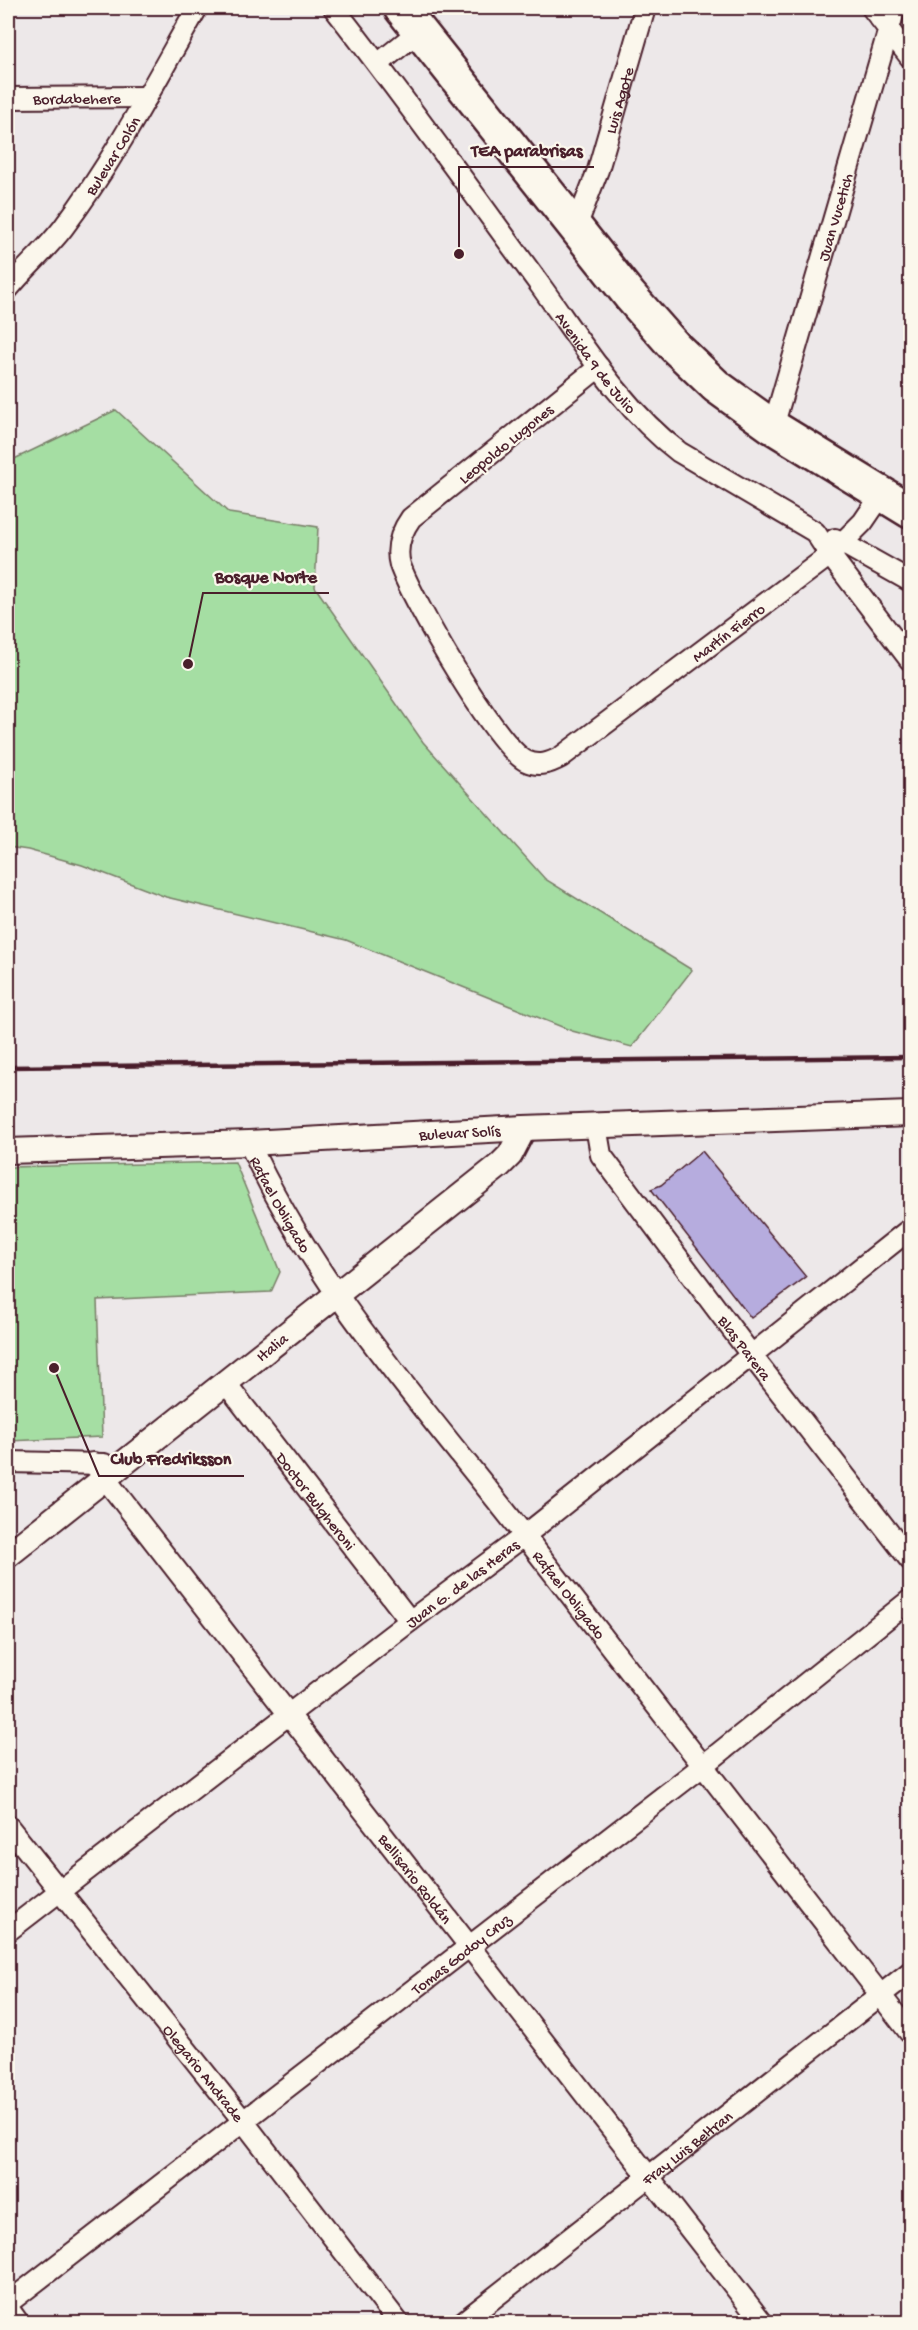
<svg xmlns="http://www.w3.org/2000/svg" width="918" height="2330" viewBox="0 0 918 2330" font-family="'Gochi Hand',sans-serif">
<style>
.green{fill:#a5dea3;stroke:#787e67;stroke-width:1.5}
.building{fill:#b6acde;stroke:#4a1f2b;stroke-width:1.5}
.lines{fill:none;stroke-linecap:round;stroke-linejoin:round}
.minor-casing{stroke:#4a1f2b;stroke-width:24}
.tertiary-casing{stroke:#4a1f2b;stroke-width:28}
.trunk-casing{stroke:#4a1f2b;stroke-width:38}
.minor{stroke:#fbf7ec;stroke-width:20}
.tertiary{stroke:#fbf7ec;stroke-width:24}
.trunk{stroke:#fbf7ec;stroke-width:33}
.rail{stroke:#4a1f2b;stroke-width:4.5}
.labels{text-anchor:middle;stroke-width:4.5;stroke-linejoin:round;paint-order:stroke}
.street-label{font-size:16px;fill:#4a1f2b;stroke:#fbf7ec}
.leader{fill:none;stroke:#4a1f2b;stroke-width:2}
.callout-dot{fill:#4a1f2b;stroke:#fbf7ec;stroke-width:2}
.callout-label{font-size:18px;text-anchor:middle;font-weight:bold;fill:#4a1f2b;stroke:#fbf7ec;stroke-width:4.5;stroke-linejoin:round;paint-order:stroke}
</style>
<rect width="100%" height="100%" fill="#ede8e9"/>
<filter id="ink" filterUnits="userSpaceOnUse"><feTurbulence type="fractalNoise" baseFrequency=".0167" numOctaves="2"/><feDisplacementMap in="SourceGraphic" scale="12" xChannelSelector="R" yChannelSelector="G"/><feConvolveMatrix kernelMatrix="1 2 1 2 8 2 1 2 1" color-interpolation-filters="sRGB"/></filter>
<g filter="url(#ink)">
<!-- green -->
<path class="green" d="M 116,410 L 229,513 L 318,527 L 315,587 L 423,742 L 545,879 L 692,970 L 632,1047 L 572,1031 L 346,940 L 166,897 L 82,865 L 28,850 L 8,847 L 8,462 Z
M 235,1162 L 280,1272 L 271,1292 L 97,1300 L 102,1437 L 8,1441 L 8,1167 Z"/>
<!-- building -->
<path class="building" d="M 702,1151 L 806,1277 L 751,1318 L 651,1189 L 661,1185 Z"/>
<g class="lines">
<defs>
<g id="minor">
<path id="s1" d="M 334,8 C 405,98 472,192 540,285 C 582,343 622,409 679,452 L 815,532 L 830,555 L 910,660"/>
<path d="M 872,8 L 910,57"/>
<path d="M 378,64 L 419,31"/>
<path id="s2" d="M 8,98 L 147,97"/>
<path id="s3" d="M 576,227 L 598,170 L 645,8"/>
<path id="s4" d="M 8,289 C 25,268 46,250 63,228 C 115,159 155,82 197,8"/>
<path id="s5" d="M 599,367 L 411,518 C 401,532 395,547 400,565 C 412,600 496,746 526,761 C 539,767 550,763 561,757 L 830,555 L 863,522 L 882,494"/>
<path id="s6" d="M 773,427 L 895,8"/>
<path d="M 835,539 L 910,581"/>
<path id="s7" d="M 596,1126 L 601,1155 L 752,1356 L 910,1560"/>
<path id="s8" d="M 249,1143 C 314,1285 421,1404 517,1526 C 649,1695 780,1864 910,2033"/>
<path id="s9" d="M 225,1382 L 410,1621"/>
<path d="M 8,1462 L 104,1464"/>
<path id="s10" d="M 93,1463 L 762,2322"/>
<path id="s11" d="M 8,1826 L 244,2122 L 398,2322"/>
<path id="s12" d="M 8,1931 L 410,1621 L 524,1536 L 910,1229"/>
<path id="s13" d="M 8,2303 L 704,1765 L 910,1600"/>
<path d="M 8,2308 L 18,2322"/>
<path id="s14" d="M 463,2322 L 910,1972"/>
</g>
<g id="tertiary">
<path id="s15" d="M 8,1151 L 249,1143 L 524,1128 L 910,1114"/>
<path id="s16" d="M 8,1555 L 500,1165 L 510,1155 L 524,1128"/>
</g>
<path id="trunk" d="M 401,8 L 630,296 L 675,347 L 716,386 L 773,427 L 910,511"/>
</defs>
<!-- minor casing -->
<use href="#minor" class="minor-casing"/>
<!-- tertiary casing -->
<use href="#tertiary" class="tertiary-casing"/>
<!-- trunk casing -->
<use href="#trunk" class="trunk-casing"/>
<!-- minor -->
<use href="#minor" class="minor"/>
<!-- tertiary -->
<use href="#tertiary" class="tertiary"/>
<!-- trunk -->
<use href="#trunk" class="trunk"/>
<!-- rail -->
<path class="rail" d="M 8,1067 L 910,1057"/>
</g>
</g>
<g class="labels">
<!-- street labels -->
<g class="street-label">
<text dy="6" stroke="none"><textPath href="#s2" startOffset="69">Bordabehere</textPath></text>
<text dy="6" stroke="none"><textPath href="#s3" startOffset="134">Luis Agote</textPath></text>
<text dy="6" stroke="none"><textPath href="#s4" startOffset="170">Bulevar Colón</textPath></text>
<text dy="6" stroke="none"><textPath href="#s6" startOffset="219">Juan Vucetich</textPath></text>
<text dy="6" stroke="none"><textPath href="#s1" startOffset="441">Avenida 9 de Julio</textPath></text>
<text transform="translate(505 443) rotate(-39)" y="6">Leopoldo Lugones</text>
<text dy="6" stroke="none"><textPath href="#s5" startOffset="771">Martín Fierro</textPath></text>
<text dy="6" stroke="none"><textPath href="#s15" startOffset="452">Bulevar Solís</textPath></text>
<text dy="6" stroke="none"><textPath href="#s8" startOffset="69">Rafael Obligado</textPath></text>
<text dy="6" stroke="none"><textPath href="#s16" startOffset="336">Italia</textPath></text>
<text dy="6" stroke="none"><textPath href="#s7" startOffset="270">Blas Parera</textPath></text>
<text dy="6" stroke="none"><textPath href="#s9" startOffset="150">Doctor Bulgheroni</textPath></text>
<text dy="6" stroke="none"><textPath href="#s12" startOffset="572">Juan G. de las Heras</textPath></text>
<text dy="6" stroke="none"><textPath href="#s8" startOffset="555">Rafael Obligado</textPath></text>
<text dy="6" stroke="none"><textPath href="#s10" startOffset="526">Bellisario Roldán</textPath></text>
<text dy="6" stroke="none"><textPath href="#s13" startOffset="572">Tomas Godoy Cruz</textPath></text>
<text dy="6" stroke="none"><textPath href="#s11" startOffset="315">Olegario Andrade</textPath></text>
<text dy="6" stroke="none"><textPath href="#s14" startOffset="284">Fray Luis Beltran</textPath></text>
</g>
</g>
<!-- callouts -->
<path class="leader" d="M459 254L459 167H594M188 664L203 593H329M54 1368L99 1476H244"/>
<g class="callout-dot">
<circle cx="459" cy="254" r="6"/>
<circle cx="188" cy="664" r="6"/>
<circle cx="54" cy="1368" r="6"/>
</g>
<g class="callout-label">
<text x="527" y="156">TEA parabrisas</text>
<text x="266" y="582">Bosque Norte</text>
<text x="171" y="1464">Club Fredriksson</text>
</g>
<!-- margin -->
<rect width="918" height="2330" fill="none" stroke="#fbf7ec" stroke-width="30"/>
<rect x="15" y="15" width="888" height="2300" fill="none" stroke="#4a1f2b" stroke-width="2" filter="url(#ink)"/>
</svg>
